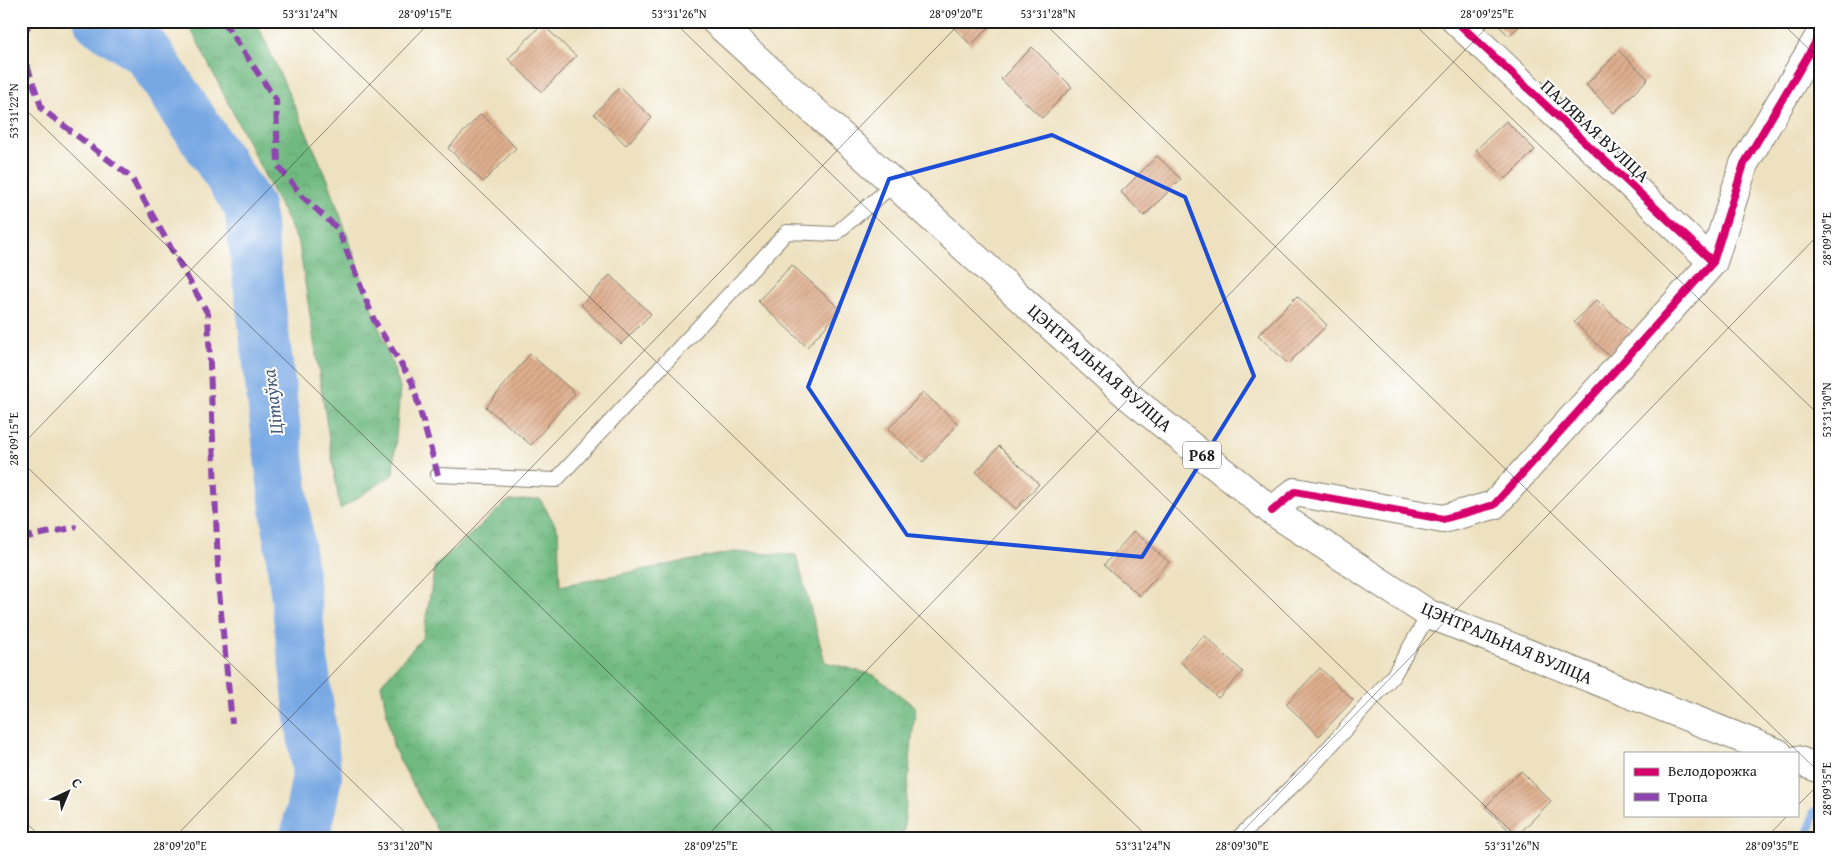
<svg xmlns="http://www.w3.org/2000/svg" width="1841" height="859" viewBox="0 0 1841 859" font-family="'Gentium Book Plus',serif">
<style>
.forest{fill:url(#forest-crowns);stroke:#466a4e}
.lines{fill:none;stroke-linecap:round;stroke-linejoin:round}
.stream{stroke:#78a8e3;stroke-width:9}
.river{stroke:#78a8e3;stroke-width:50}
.building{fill:url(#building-hatch)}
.lane-casing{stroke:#847e6e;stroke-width:16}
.street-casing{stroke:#847e6e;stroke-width:30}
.primary-casing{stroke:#847e6e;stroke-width:30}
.lane{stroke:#fff;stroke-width:14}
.street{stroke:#fff;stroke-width:28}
.primary{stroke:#fff;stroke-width:28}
.quiet{stroke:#8e44ad;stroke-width:6;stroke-dasharray:12 6;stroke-linecap:butt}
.cycleway-casing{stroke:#fff;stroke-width:11}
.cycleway{stroke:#d6006c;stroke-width:8}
.marked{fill:none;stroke:#1d4ed8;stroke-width:4;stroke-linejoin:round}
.ticks{fill:none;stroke:#1c1c1c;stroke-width:1;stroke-opacity:0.45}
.labels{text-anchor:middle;stroke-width:4;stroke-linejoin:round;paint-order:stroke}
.shield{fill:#fff;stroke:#606060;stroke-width:1}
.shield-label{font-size:16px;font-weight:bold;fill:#1c1c1c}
.street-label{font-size:18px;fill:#1c1c1c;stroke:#fff}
.water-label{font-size:19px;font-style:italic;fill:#455b76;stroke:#fff}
.neatline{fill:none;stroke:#1c1c1c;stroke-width:2}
.ticks-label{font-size:12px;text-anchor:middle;fill:#1c1c1c}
</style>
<defs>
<pattern id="forest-crowns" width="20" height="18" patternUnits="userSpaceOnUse" patternTransform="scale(1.25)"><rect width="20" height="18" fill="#70b980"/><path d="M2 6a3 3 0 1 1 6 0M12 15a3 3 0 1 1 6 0" fill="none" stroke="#609e6e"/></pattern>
<pattern id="building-hatch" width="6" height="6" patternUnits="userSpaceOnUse" patternTransform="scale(1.25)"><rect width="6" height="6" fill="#deae8d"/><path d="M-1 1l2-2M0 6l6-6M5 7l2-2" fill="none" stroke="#be9579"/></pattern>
</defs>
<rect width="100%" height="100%" fill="#fff"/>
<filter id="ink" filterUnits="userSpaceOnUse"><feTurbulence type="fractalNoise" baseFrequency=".02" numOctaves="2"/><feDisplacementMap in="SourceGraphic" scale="10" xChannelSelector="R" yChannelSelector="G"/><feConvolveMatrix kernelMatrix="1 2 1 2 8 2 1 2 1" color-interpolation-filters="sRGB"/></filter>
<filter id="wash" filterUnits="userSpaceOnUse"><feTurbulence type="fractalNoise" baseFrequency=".0096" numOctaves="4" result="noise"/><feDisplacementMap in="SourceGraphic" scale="20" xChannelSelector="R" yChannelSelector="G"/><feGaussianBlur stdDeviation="1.12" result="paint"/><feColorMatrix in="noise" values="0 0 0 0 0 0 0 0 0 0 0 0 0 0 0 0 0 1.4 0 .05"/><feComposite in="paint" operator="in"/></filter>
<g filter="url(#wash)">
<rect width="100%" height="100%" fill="#ede1c0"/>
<!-- forest -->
<path class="forest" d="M 187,21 L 256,21 L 328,180 L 400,387 L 393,475 L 340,509 L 299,244 Z
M 540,499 L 558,530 L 560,586 L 733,552 L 796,555 L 825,662 L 874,675 L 915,707 L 903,838 L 441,838 L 394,749 L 381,684 L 423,637 L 435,566 L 508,501 Z"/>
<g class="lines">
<!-- stream -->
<path class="stream" d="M 1808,838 L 1814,812"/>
<!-- river -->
<path class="river" d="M 99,21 L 147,52 L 249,206 L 317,776 L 305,838"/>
</g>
<g id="blocks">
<!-- building -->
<path class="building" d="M 947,21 L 995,21 L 971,45 Z
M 1494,21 L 1524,21 L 1509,36 Z
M 542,24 L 576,56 L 542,92 L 508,59 Z
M 1032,47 L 1072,87 L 1042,118 L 1001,79 Z
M 1619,51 L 1648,79 L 1614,113 L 1586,85 Z
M 620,87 L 652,118 L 626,145 L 594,114 Z
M 481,114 L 516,148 L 483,182 L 448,148 Z
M 1506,121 L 1535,150 L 1506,179 L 1476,150 Z
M 1157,156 L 1181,179 L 1144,216 L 1121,192 Z
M 792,265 L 841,310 L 807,347 L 758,301 Z
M 610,275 L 651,314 L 621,344 L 581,305 Z
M 1297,296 L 1327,325 L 1288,364 L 1258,335 Z
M 1597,300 L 1632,334 L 1610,357 L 1574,322 Z
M 530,354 L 575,393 L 531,445 L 486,407 Z
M 923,392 L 958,424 L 923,462 L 888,429 Z
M 999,446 L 1039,484 L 1016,509 L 976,472 Z
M 1134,531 L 1169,562 L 1140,596 L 1104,565 Z
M 1204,635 L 1243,672 L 1218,698 L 1180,661 Z
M 1320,668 L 1353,700 L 1319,736 L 1286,704 Z
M 1521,771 L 1551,801 L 1516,837 L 1485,807 Z"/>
</g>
</g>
<g filter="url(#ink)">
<use href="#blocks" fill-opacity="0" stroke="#847e6e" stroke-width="1"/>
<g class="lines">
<defs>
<path id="lane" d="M 438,475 L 556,480 L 787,232 L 835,234 L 894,184
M 1238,838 L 1308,771 L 1393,676 L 1429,614"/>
<path id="street" d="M 1456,21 L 1713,262
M 1272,511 L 1295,492 L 1443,519 L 1494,505 L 1713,262 L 1744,164 L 1820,35"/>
<path id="primary" d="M 715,21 L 1127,395 L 1272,511 L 1429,614 L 1778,753
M 1797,760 L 1820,769"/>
</defs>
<!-- lane casing -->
<use href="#lane" class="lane-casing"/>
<!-- street casing -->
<use href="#street" class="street-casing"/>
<!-- primary casing -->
<use href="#primary" class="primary-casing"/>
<!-- lane -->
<use href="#lane" class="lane"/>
<!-- street -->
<use href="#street" class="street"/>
<!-- primary -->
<use href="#primary" class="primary"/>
<!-- quiet -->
<path class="quiet" d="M 223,21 L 276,100 L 278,166 L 303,197 L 338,229 L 374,320 L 412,382 L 438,475
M 21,35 L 33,21
M 21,48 L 42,109 L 131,177 L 208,314 L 219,592 L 232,723
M 21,538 L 77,527"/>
<defs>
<path id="cycleway" d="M 1456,21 L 1713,262
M 1272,511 L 1295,492 L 1443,519 L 1494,505 L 1713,262 L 1744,164 L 1820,35"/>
</defs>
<!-- cycleway casing -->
<use href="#cycleway" class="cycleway-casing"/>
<!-- cycleway -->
<use href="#cycleway" class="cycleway"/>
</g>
</g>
<!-- marked area -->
<path class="marked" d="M 1052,135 L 1185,197 L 1254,376 L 1142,557 L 907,535 L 808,387 L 889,179 Z"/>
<!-- ticks -->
<path class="ticks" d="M 304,21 L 1149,838M 673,21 L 1518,838M 1042,21 L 1820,773M 1411,21 L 1820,416M 1780,21 L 1820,60M 21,105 L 780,838M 21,446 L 431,21M 21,461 L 411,838M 1797,806 L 1820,783M 21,818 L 42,838M 174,838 L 962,21M 705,838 L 1493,21M 1236,838 L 1820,233M 1766,838 L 1788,815"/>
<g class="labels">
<!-- shield labels -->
<rect class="shield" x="1183" y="441.5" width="38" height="27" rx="4"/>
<g class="shield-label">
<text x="1202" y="461">Р68</text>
</g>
<!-- street labels -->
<g class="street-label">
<text transform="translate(1595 131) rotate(43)" y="6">ПАЛЯВАЯ ВУЛІЦА</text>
<text transform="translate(1100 368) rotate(41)" y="6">ЦЭНТРАЛЬНАЯ ВУЛІЦА</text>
<text transform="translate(1507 643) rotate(23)" y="6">ЦЭНТРАЛЬНАЯ ВУЛІЦА</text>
</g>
<!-- water labels -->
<g class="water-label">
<text transform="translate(272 402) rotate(-97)" y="7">Цітаўка</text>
</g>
</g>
<!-- margin -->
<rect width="1841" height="859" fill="none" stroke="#fff" stroke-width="55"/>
<!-- legend -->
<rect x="1624" y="752" width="175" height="65" fill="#ffffff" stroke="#a4a4a4"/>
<rect x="1634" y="768" width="25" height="8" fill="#d6006c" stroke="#a4a4a4"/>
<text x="1668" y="776" font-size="15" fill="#1c1c1c">Велодорожка</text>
<rect x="1634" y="793" width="25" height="8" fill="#8e44ad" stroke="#a4a4a4"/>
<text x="1668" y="802" font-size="15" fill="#1c1c1c">Тропа</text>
<!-- north arrow -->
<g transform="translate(68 792) rotate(44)" stroke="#ffffff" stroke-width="4" paint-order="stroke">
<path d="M0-4L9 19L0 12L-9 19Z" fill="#1c1c1c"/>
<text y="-8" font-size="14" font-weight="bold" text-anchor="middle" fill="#1c1c1c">С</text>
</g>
<rect x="28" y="28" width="1786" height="804" class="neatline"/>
<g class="ticks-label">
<text x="310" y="18">53°31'24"N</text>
<text x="425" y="18">28°09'15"E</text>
<text x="679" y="18">53°31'26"N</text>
<text x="956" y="18">28°09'20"E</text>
<text x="1048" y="18">53°31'28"N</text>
<text x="1487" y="18">28°09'25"E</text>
<text transform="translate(14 111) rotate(-90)" y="4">53°31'22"N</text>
<text transform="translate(1827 239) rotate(-90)" y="4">28°09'30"E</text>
<text transform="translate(1827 410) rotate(-90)" y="4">53°31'30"N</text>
<text transform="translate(14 439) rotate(-90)" y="4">28°09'15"E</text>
<text transform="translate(1827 789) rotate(-90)" y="4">28°09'35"E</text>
<text x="180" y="850">28°09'20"E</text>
<text x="405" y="850">53°31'20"N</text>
<text x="711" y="850">28°09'25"E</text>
<text x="1143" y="850">53°31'24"N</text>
<text x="1242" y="850">28°09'30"E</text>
<text x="1512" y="850">53°31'26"N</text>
<text x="1772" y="850">28°09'35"E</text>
</g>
</svg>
